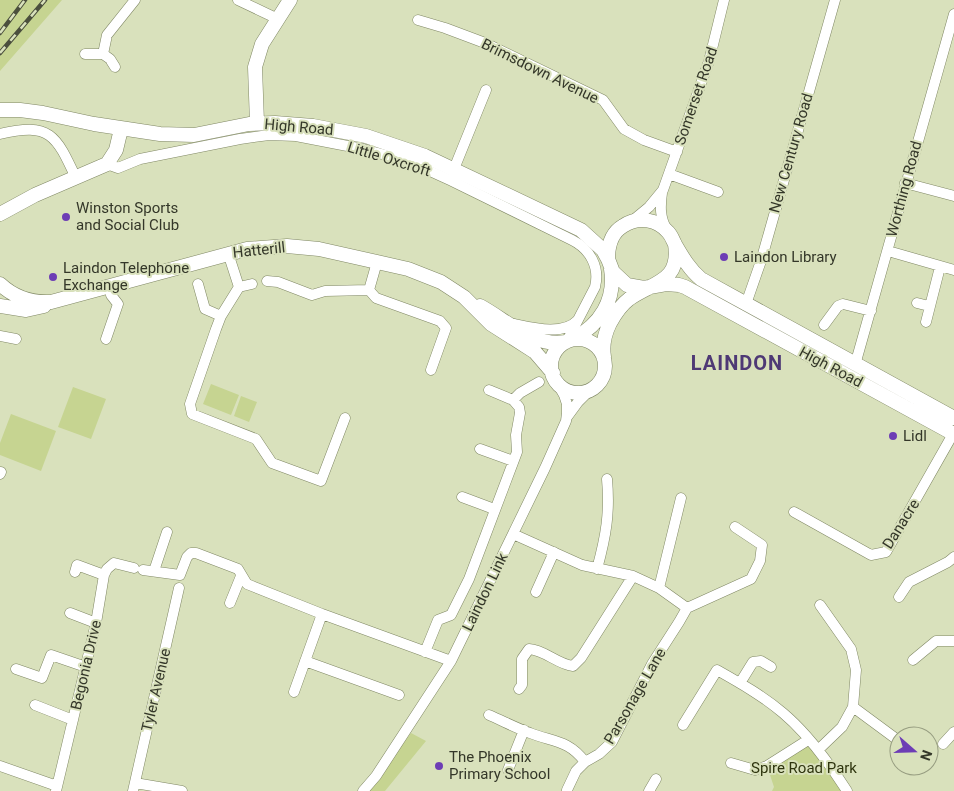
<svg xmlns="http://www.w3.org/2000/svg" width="954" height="791" viewBox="0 0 954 791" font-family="Roboto,sans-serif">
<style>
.green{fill:#c6d491}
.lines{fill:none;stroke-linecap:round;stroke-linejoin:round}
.street-casing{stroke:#808865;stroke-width:11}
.secondary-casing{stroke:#808865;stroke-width:15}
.street{stroke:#fff;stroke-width:10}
.secondary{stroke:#fff;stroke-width:14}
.rail-casing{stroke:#4b4f3d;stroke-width:4.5}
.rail{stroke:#d9e1bc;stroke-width:2.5;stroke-dasharray:8;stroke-linecap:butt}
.poi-dot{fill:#6d3db5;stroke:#d9e1bc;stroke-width:2}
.labels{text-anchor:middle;stroke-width:4;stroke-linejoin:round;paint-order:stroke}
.street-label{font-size:15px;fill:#343729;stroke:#d9e1bc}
.poi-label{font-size:15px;fill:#343729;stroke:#d9e1bc;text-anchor:start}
.park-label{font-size:15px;fill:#2f350f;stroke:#d9e1bc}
.district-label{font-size:20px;font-weight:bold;letter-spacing:1px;fill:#4e3975;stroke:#d9e1bc}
</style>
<rect width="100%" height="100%" fill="#d9e1bc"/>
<!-- green -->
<path class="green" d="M 0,0 L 62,0 L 0,71 Z
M 211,384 L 239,395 L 231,415 L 203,404 Z
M 73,387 L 106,399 L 91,439 L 58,427 Z
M 241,396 L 257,402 L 249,422 L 234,416 Z
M 11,414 L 56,431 L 41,471 L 0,455 L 0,443 Z
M 411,733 L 426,741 L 385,791 L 367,791 L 379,777 Z
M 808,740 L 847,791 L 772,791 L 774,787 L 767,766 Z"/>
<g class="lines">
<defs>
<path id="street" d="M 238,0 L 278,19
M 418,20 L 445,28 L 485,43 L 603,100 L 624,129 L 644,140 L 677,152
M 85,54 L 103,54 L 107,35 L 135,0
M 103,54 L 110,59 L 115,67
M 0,134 C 50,122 56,135 76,178
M 107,164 L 118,168 L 140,159 L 240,139 L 269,135 L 296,136 L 363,149 L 408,161 L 452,181 L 572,240 C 590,249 600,267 595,287 L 567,341
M 454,169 L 486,90
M 669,174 L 718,192
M 905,183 L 954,196
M 662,193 C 660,207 660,218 667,230
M 632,221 L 649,207 L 663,190 L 709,61 L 724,0
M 888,251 L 954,270
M 228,253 L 239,287 L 221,316 L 216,329 L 190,404 L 192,414 L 256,439 L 272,463 L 321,481 L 345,418
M 267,281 L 278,282 L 312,295 L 325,291 L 369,290 L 376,298 L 440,321 L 446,328 L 431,370
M 198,284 L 205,309 L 221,316
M 239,287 L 252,284
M 369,290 L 377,262
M 917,303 L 929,306
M 746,304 L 761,261 L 835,0
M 926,322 L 940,267
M 514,324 C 533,328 563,336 578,320
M 824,325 L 838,306 L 843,304 L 871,311
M 0,336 L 16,339
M 106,339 L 118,304 L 111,295 L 110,286
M 855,365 L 954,14
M 513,400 L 520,393 L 539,382
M 567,417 L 578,402 L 591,389
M 480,449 L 513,461
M 0,474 L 1,472
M 462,497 L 494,509
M 794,512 L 871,555 L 886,552 L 953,434
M 513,534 L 582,565 L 633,576 L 659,588 L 687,608 L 751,579 L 760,561 L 762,545 L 735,527
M 597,569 C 606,536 610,513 607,479
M 143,570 L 180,575 L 187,557 L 191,553 L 196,553 L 238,569 L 247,584 L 322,614 L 451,661
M 154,571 L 167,532
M 75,572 L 77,565 L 104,575
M 659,588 L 681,498
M 536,592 L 554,552
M 899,597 L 909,582 L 948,562 L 954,557
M 230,603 L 241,576
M 70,613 L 96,623
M 425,652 L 438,620 L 451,615 L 469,579 L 517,452 L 516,435 L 520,413 L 519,407 L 513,400 L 489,390
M 913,660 L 936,641 L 954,641
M 305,661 L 399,695
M 16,669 L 42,678 L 51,655 L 86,667
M 740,683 L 753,662 L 761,661 L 771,667
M 519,689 L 522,685 L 522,659 L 529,649 C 545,650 557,664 573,666 L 581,658 L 633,576
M 294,692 L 322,614
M 35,705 L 73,720
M 853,707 L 899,741
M 489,715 C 503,721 516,728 530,733 C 553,742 569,740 585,762 L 599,754 L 612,742 L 652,664 L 679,622 L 687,608
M 683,725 L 717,670 C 740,683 763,696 783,713 C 808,734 829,763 847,791
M 943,744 L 954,732
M 818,750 L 842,727 L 853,707 L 856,670 L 851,649 L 820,605
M 731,763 L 755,770 L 767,766 L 808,740
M 0,766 L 57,786
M 508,770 L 524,730
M 135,783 L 182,791
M 567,790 L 576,771 L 585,762
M 56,791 L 96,623 L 104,575 L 107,569 L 114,563 L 134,568
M 133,791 L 179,588
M 363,791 L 376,776 L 451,661 L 545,468 L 566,421 L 567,413 L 567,404 L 564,395 L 555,379
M 649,791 L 656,779"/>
<path id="secondary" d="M 0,110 L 20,110 L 43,113 L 94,124 L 160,134 L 194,135 L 249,124 L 275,123 L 313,126 L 366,136 L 425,156 L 581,230 L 603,250 L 608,259 L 613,272 L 627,285 L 644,288 L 666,284 L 679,285 L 685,287 L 954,434
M 257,123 L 255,67 L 262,44 L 290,0
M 0,214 L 35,195 L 107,164 L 116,150 L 121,129
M 608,259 C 608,245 611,233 623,226 C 638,216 657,219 668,232 C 672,236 673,241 676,246 C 683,258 690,270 701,279 L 954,418
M 0,284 C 15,298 31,303 51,302 L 247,249 L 287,246 L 319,249 L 408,269 L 441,282 L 464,297 L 491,324 L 535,352 L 553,373
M 0,306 L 26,310 L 44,306
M 480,306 C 506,320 534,348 566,342
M 573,339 C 600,325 616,300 611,269
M551 366a27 27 0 1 1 54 0a27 27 0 1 1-54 0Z
M 604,357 C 602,345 604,335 610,323 C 615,314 621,305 629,299 C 653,282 681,282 675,244"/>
</defs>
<!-- street casing -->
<use href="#street" class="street-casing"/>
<!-- secondary casing -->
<use href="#secondary" class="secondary-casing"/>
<!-- street -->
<use href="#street" class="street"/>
<!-- secondary -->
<use href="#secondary" class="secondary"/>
<defs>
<path id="rail" d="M 0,33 L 25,0
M 0,53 L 45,0"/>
</defs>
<!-- rail casing -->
<use href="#rail" class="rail-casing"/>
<!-- rail -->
<use href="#rail" class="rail"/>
</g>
<!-- markers -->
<g class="poi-dot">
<circle cx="66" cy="217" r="5"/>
<circle cx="724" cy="257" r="5"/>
<circle cx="53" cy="277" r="5"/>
<circle cx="893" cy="436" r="5"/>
<circle cx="439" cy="766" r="5"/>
</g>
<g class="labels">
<!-- street labels -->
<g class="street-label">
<text transform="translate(540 71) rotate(26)" y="5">Brimsdown Avenue</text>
<text transform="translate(696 96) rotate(-71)" y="5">Somerset Road</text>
<text transform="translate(299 127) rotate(5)" y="5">High Road</text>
<text transform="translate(791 153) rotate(-74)" y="5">New Century Road</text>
<text transform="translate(389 159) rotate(17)" y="5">Little Oxcroft</text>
<text transform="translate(904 189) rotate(-75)" y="5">Worthing Road</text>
<text transform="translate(259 250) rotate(-6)" y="5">Hatterill</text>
<text transform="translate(831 367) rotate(28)" y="5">High Road</text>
<text transform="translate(901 524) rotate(-58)" y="5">Danacre</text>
<text transform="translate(485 592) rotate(-64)" y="5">Laindon Link</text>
<text transform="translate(86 665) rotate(-77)" y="5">Begonia Drive</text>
<text transform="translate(156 690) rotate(-77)" y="5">Tyler Avenue</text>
<text transform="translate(635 696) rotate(-60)" y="5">Parsonage Lane</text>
</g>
<!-- poi labels -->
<g class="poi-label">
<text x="76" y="213">Winston Sports<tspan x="76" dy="17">and Social Club</tspan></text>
<text x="734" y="262">Laindon Library</text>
<text x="63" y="273">Laindon Telephone<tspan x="63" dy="17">Exchange</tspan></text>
<text x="903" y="441">Lidl</text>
<text x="449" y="762">The Phoenix<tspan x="449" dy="17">Primary School</tspan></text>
</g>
<!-- park labels -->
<g class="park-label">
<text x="804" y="773">Spire Road Park</text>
</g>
<!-- district labels -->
<g class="district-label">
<text x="737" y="370">LAINDON</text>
</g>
</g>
<!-- north arrow -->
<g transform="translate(914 751) rotate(110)"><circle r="24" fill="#d9e1bc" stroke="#979d81"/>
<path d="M0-4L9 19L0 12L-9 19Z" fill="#6d3db5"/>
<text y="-8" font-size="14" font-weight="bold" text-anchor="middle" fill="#343729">N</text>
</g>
</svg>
